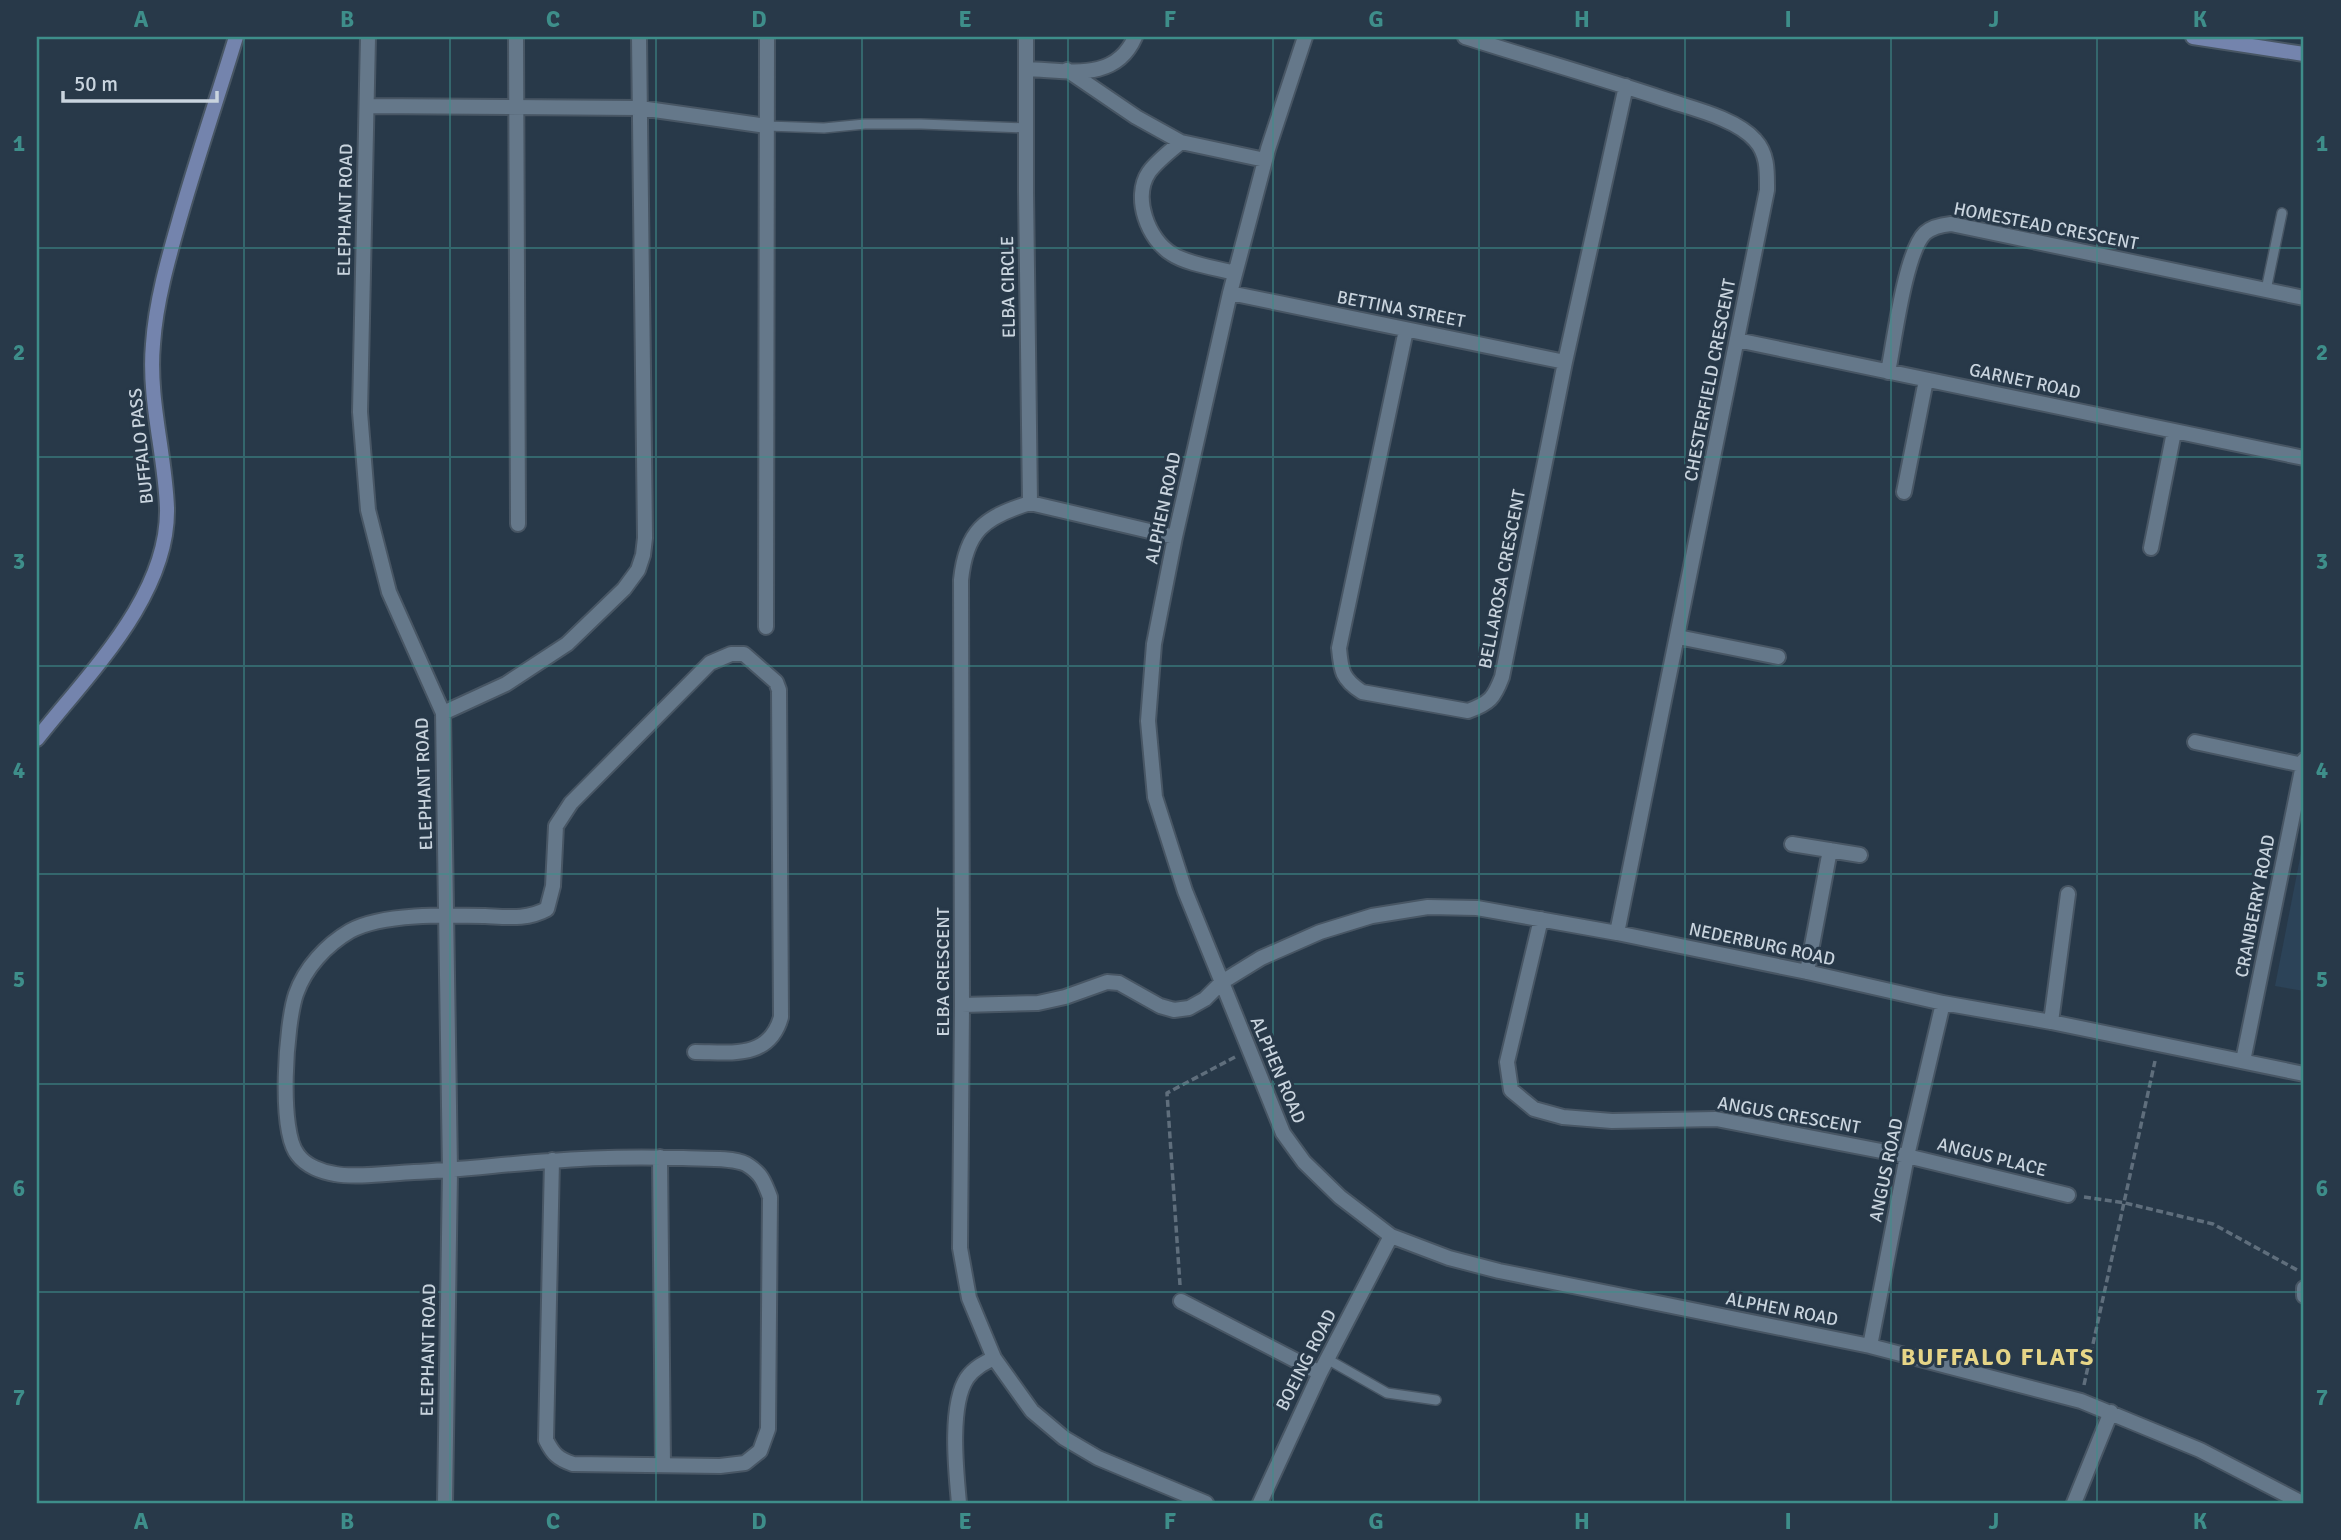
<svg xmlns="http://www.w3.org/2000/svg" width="2341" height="1540" viewBox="0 0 2341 1540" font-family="Signika,sans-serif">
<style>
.built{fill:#2c4358}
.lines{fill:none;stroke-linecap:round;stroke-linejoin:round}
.lane-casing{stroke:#485664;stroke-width:12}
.street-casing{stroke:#485664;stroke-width:18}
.secondary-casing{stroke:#485664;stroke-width:18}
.path{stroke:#5f6e7c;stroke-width:3.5;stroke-dasharray:7 3.5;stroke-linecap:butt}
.lane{stroke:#65788a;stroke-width:9}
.street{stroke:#65788a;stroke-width:14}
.secondary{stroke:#7484ad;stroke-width:14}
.grid{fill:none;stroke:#3e8e8a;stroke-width:2;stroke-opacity:0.55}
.labels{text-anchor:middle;stroke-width:6;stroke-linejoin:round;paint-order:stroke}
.street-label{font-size:18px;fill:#c9d4de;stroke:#283949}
.district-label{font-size:24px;font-weight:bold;letter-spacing:2px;fill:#e6d587;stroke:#283949}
.neatline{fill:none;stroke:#3e8e8a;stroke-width:2.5}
.grid-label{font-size:23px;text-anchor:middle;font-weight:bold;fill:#3e8e8a}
</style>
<rect width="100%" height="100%" fill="#283949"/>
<!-- built -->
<path class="built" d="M 2304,838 L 2304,991 L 2275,986 Z"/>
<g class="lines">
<defs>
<path id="lane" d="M 767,126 L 824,128 L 865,124 L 921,124 L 1026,128
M 2266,290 L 2282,213
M 1327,1359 L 1387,1393 L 1436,1400"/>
<path id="street" d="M 368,37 L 360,412 L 368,510 L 389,592 L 443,713 L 450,1171 L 445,1503
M 516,37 L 518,524
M 1026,37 L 1026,192 L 1030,503
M 1305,37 L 1268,149 L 1230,293 L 1175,537 L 1154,644 L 1148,721 L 1155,797 L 1185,891 L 1283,1133 L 1304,1162 L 1340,1197 L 1391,1236 L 1449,1258 L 1499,1271 L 1870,1346 L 2081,1401 L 2200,1450 L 2302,1503
M 1465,37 C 1531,58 1598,77 1664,99 C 1690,108 1736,118 1755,140 C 1768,154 1767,172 1767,190 L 1617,933
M 1026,69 C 1068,70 1115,83 1135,37
M 1067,70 L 1136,117 L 1181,142 L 1265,160
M 367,106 L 640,108 L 767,126
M 1181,142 C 1170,151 1157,161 1149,172 C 1132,197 1148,240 1172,254 C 1187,264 1216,268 1235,273
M 1230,293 L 1565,362
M 1406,330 L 1339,648 C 1341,671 1342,679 1362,692 L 1468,711 C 1490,703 1494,698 1502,677 L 1565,362 L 1626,86
M 1737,340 L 2304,458
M 1888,372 C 1894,343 1905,252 1925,233 C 1932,227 1941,225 1951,224 L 2304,298
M 1904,492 L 1926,380
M 1175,537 L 1030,503 C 984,517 966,531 961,580 L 962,1005 L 960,1248 L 969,1298 L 994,1358 L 1032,1411 L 1064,1438 L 1098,1458 L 1206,1503
M 2151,548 L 2174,432
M 766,627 L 767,37
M 1678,637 L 1778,657
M 443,713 L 506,684 L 567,644 L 624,589 L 638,570 L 643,555 L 645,538 L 639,37
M 2195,742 L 2303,765
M 1792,844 L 1860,855
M 1541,919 L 1507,1062 L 1511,1090 L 1534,1109 L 1563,1117 L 1612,1121 L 1716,1119 L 1907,1156 L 2068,1195
M 1807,972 L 1830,850
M 962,1005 L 1038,1003 L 1065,997 L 1107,982 L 1119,983 L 1160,1006 L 1174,1010 L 1189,1008 L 1205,999 L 1222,982 L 1261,958 L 1320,932 L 1372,916 L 1428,907 L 1477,908 L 1617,933 L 1807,972 L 1943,1003 L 2051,1022 L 2304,1074
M 2051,1022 L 2068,894
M 2243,1061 L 2304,760
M 660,1157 L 663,1465
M 552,1160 L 546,1440 C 553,1454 558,1459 573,1464 L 720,1466 L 745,1463 L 760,1451 L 768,1429 L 770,1197 C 764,1181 761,1173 746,1164 C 732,1157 700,1159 683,1158 C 640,1157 595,1157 551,1161 C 505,1164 460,1170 414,1172 C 391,1173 356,1178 335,1174 C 322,1172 306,1166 298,1155 C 278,1132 286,1023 296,994 C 305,968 326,945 350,931 C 382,913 448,915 485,916 C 507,917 527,920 547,909 L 553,886 L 556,826 L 571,803 L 710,663 L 731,654 L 744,654 L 776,682 L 779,690 L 781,1017 C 769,1060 730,1052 695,1052
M 2304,1288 L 2304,1296
M 1181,1301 L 1320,1373
M 1870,1346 L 1907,1156 L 1943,1003
M 959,1503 C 956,1471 949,1405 967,1378 C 974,1368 984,1363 994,1358
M 1260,1503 L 1320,1373 L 1391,1236
M 2074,1503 L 2111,1412"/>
<path id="secondary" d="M 2193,37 L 2304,54
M 37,739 C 88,674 169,596 167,508 C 165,453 148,399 153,344 C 156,300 169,256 181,214 C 198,155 218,96 236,37"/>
</defs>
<!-- lane casing -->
<use href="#lane" class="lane-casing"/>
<!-- street casing -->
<use href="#street" class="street-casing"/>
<!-- secondary casing -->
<use href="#secondary" class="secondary-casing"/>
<!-- path -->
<path class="path" d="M 2084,1197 L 2125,1203 L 2213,1224 L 2299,1271
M 1180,1285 L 1167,1093 L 1235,1057
M 2084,1385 L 2155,1061"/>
<!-- lane -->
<use href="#lane" class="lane"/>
<!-- street -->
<use href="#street" class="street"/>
<!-- secondary -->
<use href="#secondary" class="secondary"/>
</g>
<!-- grid -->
<path class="grid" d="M 244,37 L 244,1503M 450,37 L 450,1503M 656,37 L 656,1503M 862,37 L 862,1503M 1068,37 L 1068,1503M 1273,37 L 1273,1503M 1479,37 L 1479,1503M 1685,37 L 1685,1503M 1891,37 L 1891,1503M 2097,37 L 2097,1503M 37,248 L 2304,248M 37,457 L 2304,457M 37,666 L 2304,666M 37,874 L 2304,874M 37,1084 L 2304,1084M 37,1292 L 2304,1292"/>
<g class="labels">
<!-- street labels -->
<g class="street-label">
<text transform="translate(345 210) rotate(-89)" y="6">ELEPHANT ROAD</text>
<text transform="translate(2046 226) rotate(11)" y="6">HOMESTEAD CRESCENT</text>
<text transform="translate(1008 287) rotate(-91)" y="6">ELBA CIRCLE</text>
<text transform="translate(1401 309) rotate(11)" y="6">BETTINA STREET</text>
<text transform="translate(1710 380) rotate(-79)" y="6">CHESTERFIELD CRESCENT</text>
<text transform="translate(2025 381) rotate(12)" y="6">GARNET ROAD</text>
<text transform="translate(141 446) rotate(-96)" y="6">BUFFALO PASS</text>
<text transform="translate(1163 508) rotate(-78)" y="6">ALPHEN ROAD</text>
<text transform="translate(1502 579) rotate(-79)" y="6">BELLAROSA CRESCENT</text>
<text transform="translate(424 784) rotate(-92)" y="6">ELEPHANT ROAD</text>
<text transform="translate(2255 906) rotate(-79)" y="6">CRANBERRY ROAD</text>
<text transform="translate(1762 944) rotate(12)" y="6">NEDERBURG ROAD</text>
<text transform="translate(943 972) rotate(-90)" y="6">ELBA CRESCENT</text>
<text transform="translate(1278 1070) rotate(67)" y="6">ALPHEN ROAD</text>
<text transform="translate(1789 1115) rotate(10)" y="6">ANGUS CRESCENT</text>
<text transform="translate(1992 1157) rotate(14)" y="6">ANGUS PLACE</text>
<text transform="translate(1886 1170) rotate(-78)" y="6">ANGUS ROAD</text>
<text transform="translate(1782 1309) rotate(11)" y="6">ALPHEN ROAD</text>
<text transform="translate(428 1350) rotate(-89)" y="6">ELEPHANT ROAD</text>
<text transform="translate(1306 1360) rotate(-63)" y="6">BOEING ROAD</text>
</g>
<!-- district labels -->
<g class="district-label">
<text x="1998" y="1365">BUFFALO FLATS</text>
</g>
</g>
<!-- border -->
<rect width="2341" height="1540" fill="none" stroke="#283949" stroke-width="77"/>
<!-- scale -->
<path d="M63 91v10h154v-10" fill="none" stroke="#c9d4de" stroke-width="3.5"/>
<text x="74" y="91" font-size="21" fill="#c9d4de" stroke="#283949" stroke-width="5" paint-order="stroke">50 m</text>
<rect x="38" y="38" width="2264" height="1464" class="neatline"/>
<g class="grid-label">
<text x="141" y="27">A</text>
<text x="347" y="27">B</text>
<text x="553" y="27">C</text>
<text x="759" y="27">D</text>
<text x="965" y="27">E</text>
<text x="1170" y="27">F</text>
<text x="1376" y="27">G</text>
<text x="1582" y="27">H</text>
<text x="1788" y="27">I</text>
<text x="1994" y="27">J</text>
<text x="2200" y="27">K</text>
<text x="19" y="151">1</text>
<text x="2322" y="151">1</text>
<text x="19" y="360">2</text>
<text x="2322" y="360">2</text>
<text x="19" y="569">3</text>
<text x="2322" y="569">3</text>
<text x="19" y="778">4</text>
<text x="2322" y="778">4</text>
<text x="19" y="987">5</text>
<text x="2322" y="987">5</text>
<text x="19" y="1196">6</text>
<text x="2322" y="1196">6</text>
<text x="19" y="1405">7</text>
<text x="2322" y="1405">7</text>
<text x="141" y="1529">A</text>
<text x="347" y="1529">B</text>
<text x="553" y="1529">C</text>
<text x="759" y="1529">D</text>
<text x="965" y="1529">E</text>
<text x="1170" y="1529">F</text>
<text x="1376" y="1529">G</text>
<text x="1582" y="1529">H</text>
<text x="1788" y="1529">I</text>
<text x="1994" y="1529">J</text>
<text x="2200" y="1529">K</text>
</g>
</svg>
